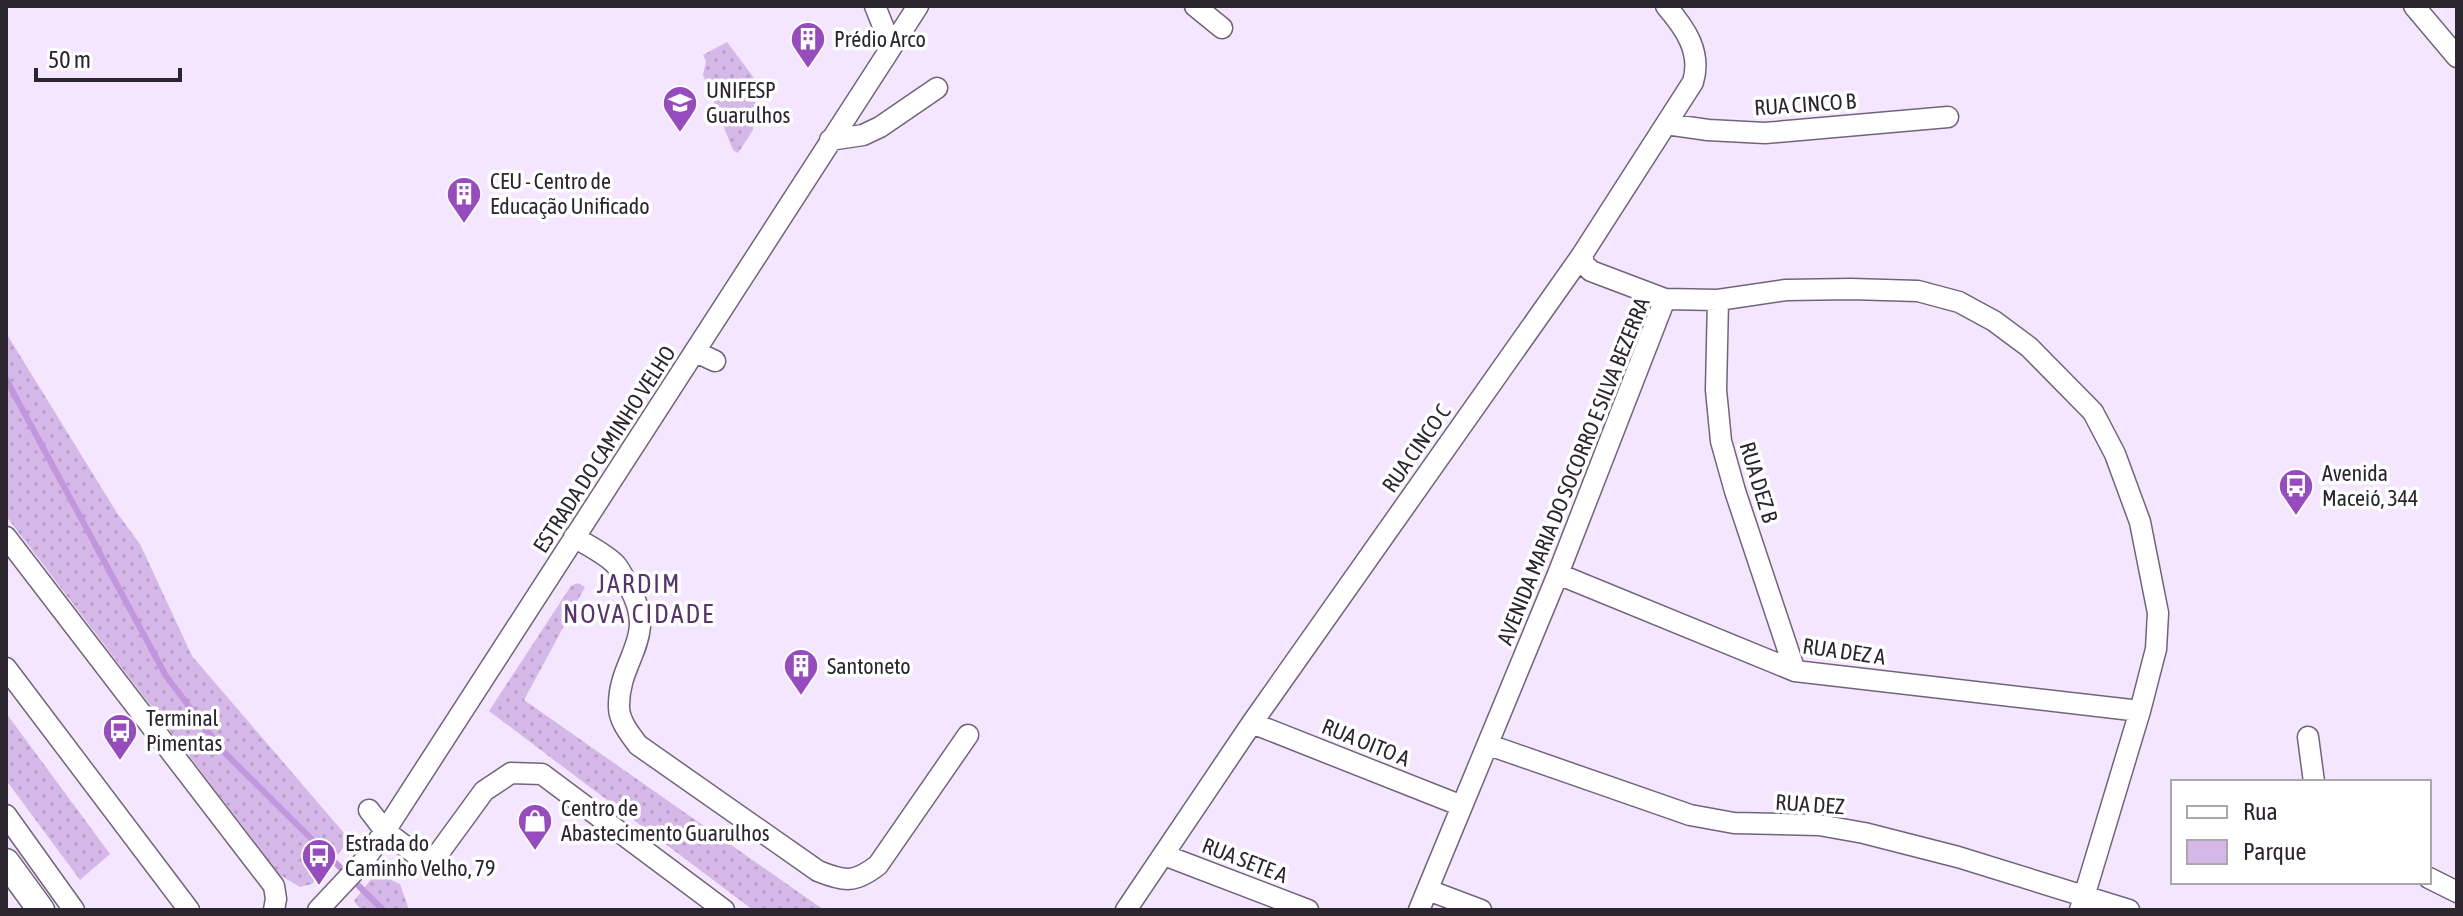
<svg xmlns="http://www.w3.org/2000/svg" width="2463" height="916" viewBox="0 0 2463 916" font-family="'Asap Condensed',sans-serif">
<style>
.green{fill:url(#green-dots)}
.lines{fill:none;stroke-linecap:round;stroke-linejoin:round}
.stream{stroke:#c296de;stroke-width:6}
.minor-casing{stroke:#71647a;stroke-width:23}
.major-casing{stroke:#71647a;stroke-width:29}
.minor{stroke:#fff;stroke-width:20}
.major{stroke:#fff;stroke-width:26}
.labels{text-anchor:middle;stroke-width:7;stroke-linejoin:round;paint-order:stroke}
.poi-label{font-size:22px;fill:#2b252f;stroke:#fff;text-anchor:start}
.street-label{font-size:22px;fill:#2b252f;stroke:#fff}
.quarter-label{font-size:26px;letter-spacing:2px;fill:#58346c;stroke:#fff}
</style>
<defs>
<pattern id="green-dots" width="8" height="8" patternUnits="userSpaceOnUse" patternTransform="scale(2)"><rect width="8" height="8" fill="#d5b8e8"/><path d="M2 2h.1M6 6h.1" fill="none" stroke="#b79ec7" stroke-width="1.8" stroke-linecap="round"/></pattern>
</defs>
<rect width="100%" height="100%" fill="#f5e6ff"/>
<!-- green -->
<path class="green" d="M 727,42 L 757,82 L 753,130 L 738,153 L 733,150 L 703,75 L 706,61 L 703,55 Z
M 6,333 L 117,513 L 140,544 L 192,656 L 350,840 L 312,884 L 300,887 L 280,875 L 6,516 Z
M 578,583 L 585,587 L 524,700 L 824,910 L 753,910 L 489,711 L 571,586 Z
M 6,713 L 110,854 L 80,880 L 6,780 Z
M 376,873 L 400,884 L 409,910 L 361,910 L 354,901 Z"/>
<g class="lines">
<!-- stream -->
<path class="stream" d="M 6,379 L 166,676 L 223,751 L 383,910"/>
<defs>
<path id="minor" d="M 875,6 L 891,46
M 1195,6 L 1222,28
M 2414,6 L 2457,57
M 1666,124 L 1708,130 L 1765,133 L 1948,117
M 830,140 L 863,135 L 880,127 L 937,88
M 1582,255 L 1584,264 L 1591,271 L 1665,299 L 1718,300 L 1786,290 L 1851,289 L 1918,291 L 1959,302 L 1994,321 L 2029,347 L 2093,412 L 2115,454 L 2140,522 L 2158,613 L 2156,649 L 2140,711 L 2080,910
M 1718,300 L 1716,390 L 1721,441 L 1735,491 L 1795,671
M 696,352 L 715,361
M 6,537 L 274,886 L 276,899 L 274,910
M 574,537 C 587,545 606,554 616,565 C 621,571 625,580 629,587 C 659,639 618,658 619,707 C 619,721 630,734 638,745 L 818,871 C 845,882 855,883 878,865 L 968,735
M 1558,574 L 1795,671 L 2140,711
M 6,668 L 189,910
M 1252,723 L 1462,806
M 2308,737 L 2314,782
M 1489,745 L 1690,815 L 1734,823 L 1819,825 L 1864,833 L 1958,857 L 2129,910
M 369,810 L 385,831 L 430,865 L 484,791 L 511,773 L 542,774 L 724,910
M 6,815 L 74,910
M 1164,855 L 1308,910
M 2429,878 L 2457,892
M 1428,890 L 1481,910
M 318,910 L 363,862 L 385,831 L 918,6
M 1126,910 L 1252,723 L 1582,255 L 1693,82 C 1702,52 1685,28 1666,6
M 1419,910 L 1558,574 L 1665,299"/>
<path id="major" d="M 6,862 L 41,910"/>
</defs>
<!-- minor casing -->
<use href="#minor" class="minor-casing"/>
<!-- major casing -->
<use href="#major" class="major-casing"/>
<!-- minor -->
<use href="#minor" class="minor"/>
<!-- major -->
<use href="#major" class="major"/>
</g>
<!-- icons -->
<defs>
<symbol id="building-pin" viewBox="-11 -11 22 30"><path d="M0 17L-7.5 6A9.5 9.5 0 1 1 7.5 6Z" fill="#964cbe" stroke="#fff"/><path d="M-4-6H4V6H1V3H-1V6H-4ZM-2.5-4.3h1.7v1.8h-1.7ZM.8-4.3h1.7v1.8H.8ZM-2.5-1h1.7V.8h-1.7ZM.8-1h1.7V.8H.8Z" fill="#fff"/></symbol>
<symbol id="university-pin" viewBox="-11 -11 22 30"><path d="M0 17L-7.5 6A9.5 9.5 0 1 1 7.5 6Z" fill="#964cbe" stroke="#fff"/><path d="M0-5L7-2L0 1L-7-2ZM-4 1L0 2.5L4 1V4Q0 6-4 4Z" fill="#fff"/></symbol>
<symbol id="bus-pin" viewBox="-11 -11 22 30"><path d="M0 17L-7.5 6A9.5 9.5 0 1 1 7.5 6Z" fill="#964cbe" stroke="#fff"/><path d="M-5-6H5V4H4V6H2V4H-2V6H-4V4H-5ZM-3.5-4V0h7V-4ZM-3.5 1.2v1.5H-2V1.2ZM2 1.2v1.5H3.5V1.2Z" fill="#fff"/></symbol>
<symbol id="shop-pin" viewBox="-11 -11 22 30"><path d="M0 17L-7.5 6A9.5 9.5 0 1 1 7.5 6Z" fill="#964cbe" stroke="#fff"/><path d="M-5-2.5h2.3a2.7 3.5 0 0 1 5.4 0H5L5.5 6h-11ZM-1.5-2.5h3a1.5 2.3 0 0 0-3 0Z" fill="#fff"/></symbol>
</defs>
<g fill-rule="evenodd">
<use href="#building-pin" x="788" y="19" width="40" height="54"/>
<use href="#university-pin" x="660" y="83" width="40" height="54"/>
<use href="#building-pin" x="444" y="174" width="40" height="54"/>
<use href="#bus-pin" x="2276" y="466" width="40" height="54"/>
<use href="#building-pin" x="781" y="646" width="40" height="54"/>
<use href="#bus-pin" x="100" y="711" width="40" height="54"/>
<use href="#shop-pin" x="515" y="801" width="40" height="54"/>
<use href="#bus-pin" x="299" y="836" width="40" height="54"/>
</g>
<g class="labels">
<!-- poi labels -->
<g class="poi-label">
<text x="834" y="47">Prédio Arco</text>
<text x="706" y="98">UNIFESP<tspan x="706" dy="25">Guarulhos</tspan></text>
<text x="490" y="189">CEU - Centro de<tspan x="490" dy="25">Educação Unificado</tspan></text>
<text x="2322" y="481">Avenida<tspan x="2322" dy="25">Maceió, 344</tspan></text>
<text x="827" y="674">Santoneto</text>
<text x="146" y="726">Terminal<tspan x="146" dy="25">Pimentas</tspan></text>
<text x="561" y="816">Centro de<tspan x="561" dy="25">Abastecimento Guarulhos</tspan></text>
<text x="345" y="851">Estrada do<tspan x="345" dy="25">Caminho Velho, 79</tspan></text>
</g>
<!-- street labels -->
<g class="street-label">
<text transform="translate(1805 104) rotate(-4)" y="8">RUA CINCO B</text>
<text transform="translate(1416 448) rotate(-55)" y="8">RUA CINCO C</text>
<text transform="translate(604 449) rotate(-57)" y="8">ESTRADA DO CAMINHO VELHO</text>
<text transform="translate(1573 471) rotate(-68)" y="8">AVENIDA MARIA DO SOCORRO E SILVA BEZERRA</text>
<text transform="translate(1759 482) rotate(73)" y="8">RUA DEZ B</text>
<text transform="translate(1844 651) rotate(8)" y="8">RUA DEZ A</text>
<text transform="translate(1366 742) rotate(22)" y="8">RUA OITO A</text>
<text transform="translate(1810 804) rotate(4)" y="8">RUA DEZ</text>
<text transform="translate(1245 860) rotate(21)" y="8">RUA SETE A</text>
</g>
<!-- quarter labels -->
<g class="quarter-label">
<text x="639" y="593">JARDIM<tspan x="639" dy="30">NOVA CIDADE</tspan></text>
</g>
</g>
<!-- border -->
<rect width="2463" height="916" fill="none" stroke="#2b252f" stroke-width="16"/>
<!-- legend -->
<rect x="2171" y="780" width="260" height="104" fill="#ffffff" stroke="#aaa8ac" stroke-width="2"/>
<rect x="2187" y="806" width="40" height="12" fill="#ffffff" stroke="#aaa8ac" stroke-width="2"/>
<text x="2243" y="820" font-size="24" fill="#2b252f">Rua</text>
<rect x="2187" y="840" width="40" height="24" fill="#d5b8e8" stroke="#aaa8ac" stroke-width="2"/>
<text x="2243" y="860" font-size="24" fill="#2b252f">Parque</text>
<!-- scale -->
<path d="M36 68v12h144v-12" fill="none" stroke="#2b252f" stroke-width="4"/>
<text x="48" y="68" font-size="24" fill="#2b252f" stroke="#ffffff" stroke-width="6" paint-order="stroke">50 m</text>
</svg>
